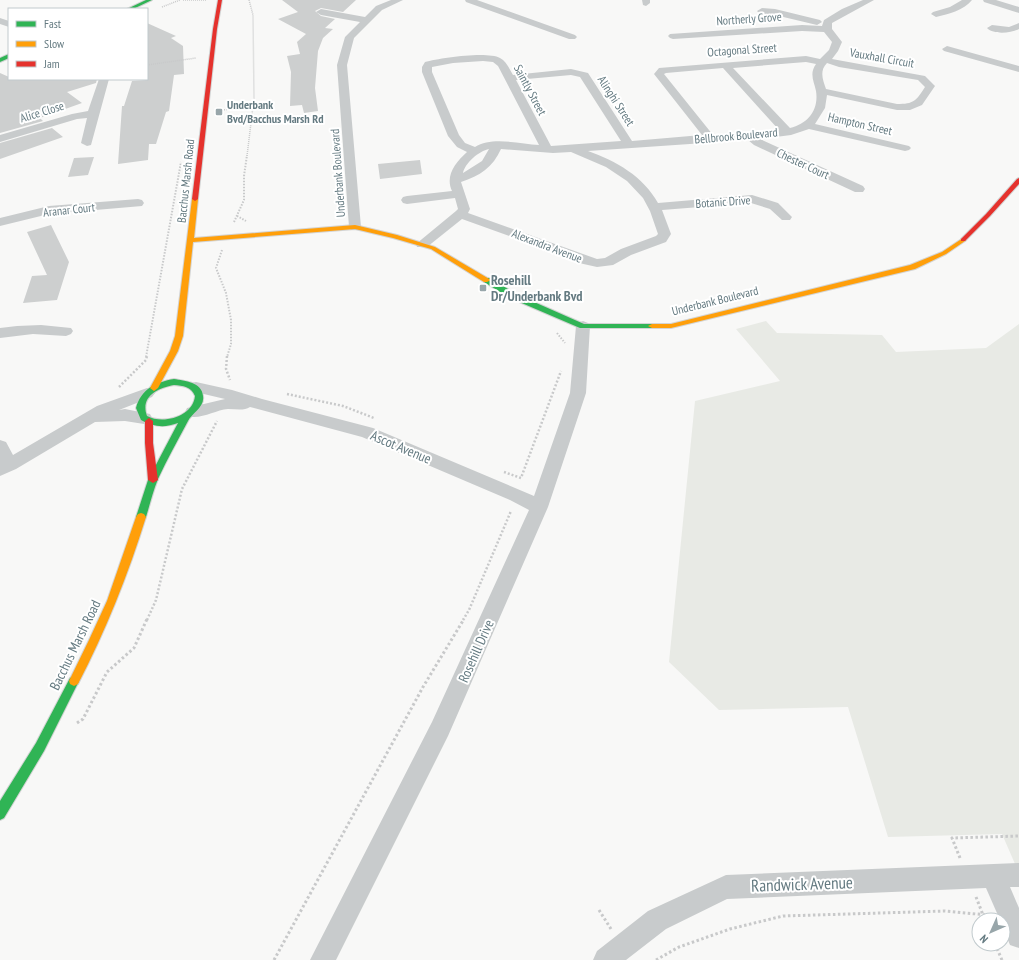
<svg xmlns="http://www.w3.org/2000/svg" width="1019" height="960" viewBox="0 0 1019 960" font-family="'PT Sans Narrow',sans-serif">
<style>
.green{fill:#e8eae5}
.building{fill:#cdcfcf}
.lines{fill:none;stroke-linecap:round;stroke-linejoin:round}
.fast-casing{stroke:#d3d4d4;stroke-width:2}
.slow-casing{stroke:#d3d4d4;stroke-width:2}
.jam-casing{stroke:#d3d4d4;stroke-width:2}
.path-far3{stroke:#c8c9ca;stroke-width:1.5;stroke-dasharray:1 1;stroke-linecap:butt}
.path-far2{stroke:#c8c9ca;stroke-width:2;stroke-dasharray:1.5 1.5;stroke-linecap:butt}
.path-far1{stroke:#c8c9ca;stroke-width:2.5;stroke-dasharray:2 2;stroke-linecap:butt}
.path{stroke:#c8c9ca;stroke-width:3;stroke-dasharray:2.5 2.5;stroke-linecap:butt}
.street{fill:#c8cbcc;fill-rule:evenodd}
.fast{fill:#30b455;fill-rule:evenodd}
.slow{fill:#ff9f0a;fill-rule:evenodd}
.jam{fill:#e5322d;fill-rule:evenodd}
.poi-dot{fill:#98a6aa;stroke:#fff;stroke-width:1.5}
.labels{text-anchor:middle;stroke-width:4;stroke-linejoin:round;paint-order:stroke}
.far-street-label{font-size:12px;fill:#647a81;stroke:#fff}
.far-poi-label{font-size:12px;font-weight:bold;fill:#647a81;stroke:#fff;text-anchor:start}
.poi-label{font-size:14px;font-weight:bold;fill:#647a81;stroke:#fff;text-anchor:start}
.street-label{font-size:14px;fill:#647a81;stroke:#fff}
.near-street-label{font-size:17px;fill:#647a81;stroke:#fff}
</style>
<rect width="100%" height="100%" fill="#f8f8f7"/>
<!-- green -->
<path class="green" d="M 766,321 L 777,333 L 882,335 L 896,352 L 986,348 L 1019,324 L 1019,873 L 1002,834 L 888,837 L 848,707 L 719,710 L 669,662 L 695,401 L 780,381 L 736,329 Z"/>
<!-- building -->
<path class="building" d="M 282,0 L 356,0 L 343,12 L 321,8 L 315,11 L 321,16 L 335,19 L 325,28 L 333,29 L 323,38 L 318,51 L 315,88 L 318,111 L 304,113 L 302,105 L 290,106 L 291,72 L 287,56 L 300,54 L 297,42 L 306,34 L 278,19 L 298,12 Z
M 147,23 L 176,36 L 171,38 L 183,46 L 184,74 L 174,75 L 169,111 L 166,112 L 156,144 L 149,144 L 148,160 L 118,164 L 122,106 L 124,106 L 132,81 L 147,80 Z
M 0,73 L 9,77 L 9,79 L 97,79 L 96,83 L 67,92 L 82,103 L 40,118 L 43,121 L 0,133 Z
M 52,128 L 63,137 L 0,159 L 0,143 Z
M 94,157 L 88,175 L 68,177 L 74,158 Z
M 420,160 L 422,174 L 380,179 L 378,164 Z
M 51,225 L 69,262 L 57,300 L 23,303 L 32,276 L 47,275 L 27,232 Z"/>
<g class="lines">
<defs>
<path id="fast" d="M 146,0 L 152,0 L 133,9 L 127,9 Z
M 9,54 L 9,58 L 0,62 L 0,58 Z
M 484,278 L 490,278 L 516,294 L 584,324 L 652,324 L 656,326 L 652,328 L 580,328 L 510,298 L 484,282 Z
M 174,379 C 185,381 202,382 203,396 C 205,407 192,413 188,421 C 178,440 167,459 158,479 C 153,491 150,504 146,517 L 144,520 L 138,520 L 136,517 L 148,480 L 178,423 C 165,428 153,427 141,420 L 136,408 C 141,389 156,382 174,379 ZM 174,385 C 183,386 191,386 195,396 C 193,416 164,425 147,416 C 140,397 157,388 174,385 Z
M 74,676 L 78,678 L 79,681 L 44,751 L 4,818 L 0,820 L 0,801 L 36,743 L 70,678 Z"/>
<path id="slow" d="M 195,197 L 198,199 L 194,238 L 355,225 L 397,235 L 435,247 L 491,280 L 487,282 L 484,282 L 431,249 L 393,238 L 355,229 L 193,242 L 183,336 L 178,351 L 158,388 L 154,391 L 150,388 L 170,351 L 175,336 L 192,199 Z
M 963,238 L 966,240 L 965,241 L 946,254 L 915,269 L 671,328 L 652,328 L 648,326 L 652,324 L 671,324 L 910,265 L 942,252 Z
M 141,513 L 144,514 L 146,517 C 128,575 106,630 78,684 L 74,686 L 70,684 L 69,681 L 89,640 L 107,601 L 136,517 L 138,514 Z"/>
<path id="jam" d="M 218,0 L 222,0 L 217,29 L 198,199 L 195,201 L 192,199 L 213,29 Z
M 1019,178 L 1019,184 L 990,216 L 965,241 L 961,241 L 961,239 L 986,214 L 1017,179 Z
M 149,418 L 153,421 L 153,443 L 158,480 L 153,483 L 148,480 L 145,443 L 145,421 Z"/>
</defs>
<!-- fast casing -->
<use href="#fast" class="fast-casing"/>
<!-- slow casing -->
<use href="#slow" class="slow-casing"/>
<!-- jam casing -->
<use href="#jam" class="jam-casing"/>
<!-- path-far3 -->
<path class="path-far3" d="M 183,0 L 206,0
M 162,7 L 180,0
M 147,65 L 196,58
M 222,110 L 253,107
M 247,156 L 254,98 L 253,15 L 249,0"/>
<!-- path-far2 -->
<path class="path-far2" d="M 237,216 L 246,221
M 234,222 L 244,200 L 244,176 L 247,155
M 222,250 L 216,268 L 226,293 L 231,320 L 231,344 L 227,357
M 557,333 L 565,343
M 146,357 L 181,162"/>
<!-- path-far1 -->
<path class="path-far1" d="M 227,356 L 226,369 L 230,380
M 119,387 L 146,360 L 147,356
M 287,394 L 343,406 L 374,418
M 504,472 L 521,478 L 561,371
M 147,620 L 156,600 L 182,489 L 217,421
M 463,620 L 469,610 L 511,511"/>
<!-- path -->
<path class="path" d="M 77,723 L 83,719 L 107,672 L 134,648 L 147,619
M 960,858 L 952,838 L 1019,836
M 976,897 L 985,920
M 599,910 L 611,929
M 995,944 L 1002,960
M 274,960 L 423,687 L 464,619
M 656,960 L 679,947 L 730,929 L 783,916 L 945,911 L 987,915"/>
<!-- street -->
<path class="street" d="M 391,0 L 403,0 L 382,10 L 354,38 L 347,65 L 361,227 L 359,230 L 351,230 L 349,227 L 337,65 L 345,37 L 360,22 L 321,15 L 316,12 L 321,9 L 365,17 L 376,6 Z
M 465,0 L 477,0 L 575,35 L 577,37 L 575,39 L 569,39 L 466,2 Z
M 642,0 L 650,0 L 650,3 L 646,6 L 643,5 Z
M 863,0 L 874,0 L 832,23 L 832,29 L 842,42 L 838,51 L 832,59 L 925,76 L 935,86 L 922,105 L 910,110 L 897,110 L 827,95 L 825,108 L 815,124 L 909,146 L 911,148 L 909,150 L 905,151 L 809,129 L 791,135 L 760,139 L 863,186 L 865,189 L 863,192 L 855,192 L 754,145 L 748,140 L 588,151 C 616,161 643,176 658,203 L 752,195 L 778,203 L 792,217 L 790,220 L 782,220 L 770,209 L 751,203 L 662,210 L 671,234 L 666,242 L 631,255 L 613,265 L 597,267 L 579,263 L 546,249 L 462,219 L 427,247 L 417,247 L 416,244 L 456,211 L 458,209 L 455,198 L 407,204 L 403,203 L 401,200 L 403,197 L 407,196 L 452,191 C 445,176 455,163 467,152 L 457,147 L 448,136 L 422,72 L 422,67 L 425,62 C 440,58 487,51 500,58 C 506,61 509,68 513,75 L 571,69 L 588,73 L 632,141 L 702,135 L 654,74 L 659,68 L 806,56 L 820,59 L 829,50 L 832,42 L 824,32 L 802,31 L 673,39 L 670,38 L 668,36 L 670,34 L 802,25 L 822,26 L 824,20 L 842,9 ZM 483,61 L 493,62 L 498,66 L 539,145 C 520,144 492,136 475,147 L 465,143 L 459,135 L 432,72 L 432,67 L 453,63 ZM 806,62 L 816,64 C 809,74 814,81 816,91 C 819,110 808,124 790,128 L 733,68 ZM 827,63 L 839,67 L 918,80 L 925,87 C 916,101 914,104 897,104 L 826,89 C 823,80 819,71 827,63 ZM 723,68 L 779,130 L 713,135 L 664,74 L 666,73 ZM 571,75 L 580,77 L 621,141 L 551,146 L 516,80 ZM 489,149 L 482,161 L 463,173 C 465,163 479,151 489,149 ZM 501,149 L 553,153 L 571,152 L 606,167 L 627,181 L 643,198 L 650,211 L 658,234 L 656,236 L 621,249 L 605,258 L 597,259 L 468,213 L 470,209 L 461,182 C 480,176 493,167 501,149 Z
M 962,0 L 972,0 C 964,10 949,14 936,17 L 931,14 L 933,12 L 950,7 Z
M 983,0 L 996,0 L 1019,7 L 1019,13 L 984,2 Z
M 762,8 L 775,9 L 820,20 L 822,22 L 817,25 L 775,15 L 759,13 L 757,11 Z
M 0,18 L 9,21 L 9,27 L 0,24 Z
M 1019,23 L 1019,29 C 1011,33 994,35 987,28 L 992,25 L 1009,27 Z
M 947,46 L 1019,66 L 1019,72 L 944,51 L 942,49 Z
M 99,79 L 109,79 L 91,145 L 87,146 L 81,143 L 87,118 L 77,119 L 0,142 L 0,135 L 72,114 L 88,111 Z
M 138,199 L 142,200 L 144,203 L 142,206 L 49,214 L 0,226 L 0,218 L 49,206 Z
M 583,321 L 588,323 L 590,326 L 586,393 L 548,507 L 448,736 L 336,960 L 310,960 L 432,722 L 529,510 L 510,500 L 362,437 L 250,407 C 244,411 236,409 228,409 C 215,410 201,420 187,416 L 185,412 L 187,408 L 225,399 L 191,391 L 188,387 L 191,383 L 196,382 L 232,390 L 262,399 L 373,428 L 534,496 L 570,393 L 576,326 L 578,323 Z
M 41,325 L 71,328 L 73,331 L 71,334 L 66,336 L 33,334 L 0,338 L 0,328 L 17,326 Z
M 147,388 L 152,389 L 155,393 L 152,397 L 119,410 L 125,409 L 150,414 L 152,418 L 150,422 L 144,424 L 125,421 L 95,422 L 16,469 L 0,476 L 0,440 L 6,442 L 13,455 L 97,406 Z
M 1019,863 L 1019,887 L 1010,887 L 1019,908 L 1019,948 L 1010,945 L 1003,928 L 1003,920 L 1000,920 L 986,888 L 727,899 L 666,929 L 626,960 L 593,960 L 597,951 L 648,911 L 726,875 Z"/>
<!-- fast -->
<use href="#fast" class="fast"/>
<!-- slow -->
<use href="#slow" class="slow"/>
<!-- jam -->
<use href="#jam" class="jam"/>
</g>
<!-- markers -->
<g class="poi-dot">
<rect x="215" y="108" width="8" height="8" rx="2"/>
<rect x="479" y="284" width="8" height="8" rx="2"/>
</g>
<g class="labels">
<!-- far-street labels -->
<g class="far-street-label">
<text transform="translate(749 19) rotate(-4)" y="4">Northerly Grove</text>
<text transform="translate(742 50) rotate(-4)" y="4">Octagonal Street</text>
<text transform="translate(882 58) rotate(10)" y="4">Vauxhall Circuit</text>
<text transform="translate(530 90) rotate(62)" y="4">Saintly Street</text>
<text transform="translate(616 101) rotate(57)" y="4">Alinghi Street</text>
<text transform="translate(42 112) rotate(-17)" y="4">Alice Close</text>
<text transform="translate(860 124) rotate(13)" y="4">Hampton Street</text>
<text transform="translate(736 136) rotate(-5)" y="4">Bellbrook Boulevard</text>
<text transform="translate(803 164) rotate(25)" y="4">Chester Court</text>
<text transform="translate(338 173) rotate(-94)" y="4">Underbank Boulevard</text>
<text transform="translate(186 181) rotate(-84)" y="4">Bacchus Marsh Road</text>
<text transform="translate(723 202) rotate(-4)" y="4">Botanic Drive</text>
<text transform="translate(69 210) rotate(-6)" y="4">Aranar Court</text>
<text transform="translate(547 246) rotate(21)" y="4">Alexandra Avenue</text>
<text transform="translate(715 301) rotate(-14)" y="4">Underbank Boulevard</text>
</g>
<!-- far-poi labels -->
<g class="far-poi-label">
<text x="227" y="109">Underbank<tspan x="227" dy="14">Bvd/Bacchus Marsh Rd</tspan></text>
</g>
<!-- poi labels -->
<g class="poi-label">
<text x="491" y="285">Rosehill<tspan x="491" dy="16">Dr/Underbank Bvd</tspan></text>
</g>
<!-- street labels -->
<g class="street-label">
<text transform="translate(401 447) rotate(23)" y="5">Ascot Avenue</text>
<text transform="translate(75 645) rotate(-64)" y="5">Bacchus Marsh Road</text>
<text transform="translate(476 651) rotate(-66)" y="5">Rosehill Drive</text>
</g>
<!-- near-street labels -->
<g class="near-street-label">
<text transform="translate(802 884) rotate(-2)" y="6">Randwick Avenue</text>
</g>
</g>
<!-- legend -->
<rect x="8" y="8" width="140" height="72" fill="#ffffff" stroke="#c1cacd"/>
<rect x="16" y="21" width="20" height="6" fill="#30b455" stroke="#c1cacd"/>
<text x="44" y="28" font-size="12" fill="#647a81">Fast</text>
<rect x="16" y="41" width="20" height="6" fill="#ff9f0a" stroke="#c1cacd"/>
<text x="44" y="48" font-size="12" fill="#647a81">Slow</text>
<rect x="16" y="61" width="20" height="6" fill="#e5322d" stroke="#c1cacd"/>
<text x="44" y="68" font-size="12" fill="#647a81">Jam</text>
<!-- north arrow -->
<g transform="translate(991 932) rotate(225)"><circle r="19" fill="#ffffff" stroke="#c1cacd"/>
<path d="M0-3L7 15L0 10L-7 15Z" fill="#98a6aa"/>
<text y="-6" font-size="11" font-weight="bold" text-anchor="middle" fill="#647a81">N</text>
</g>
</svg>
